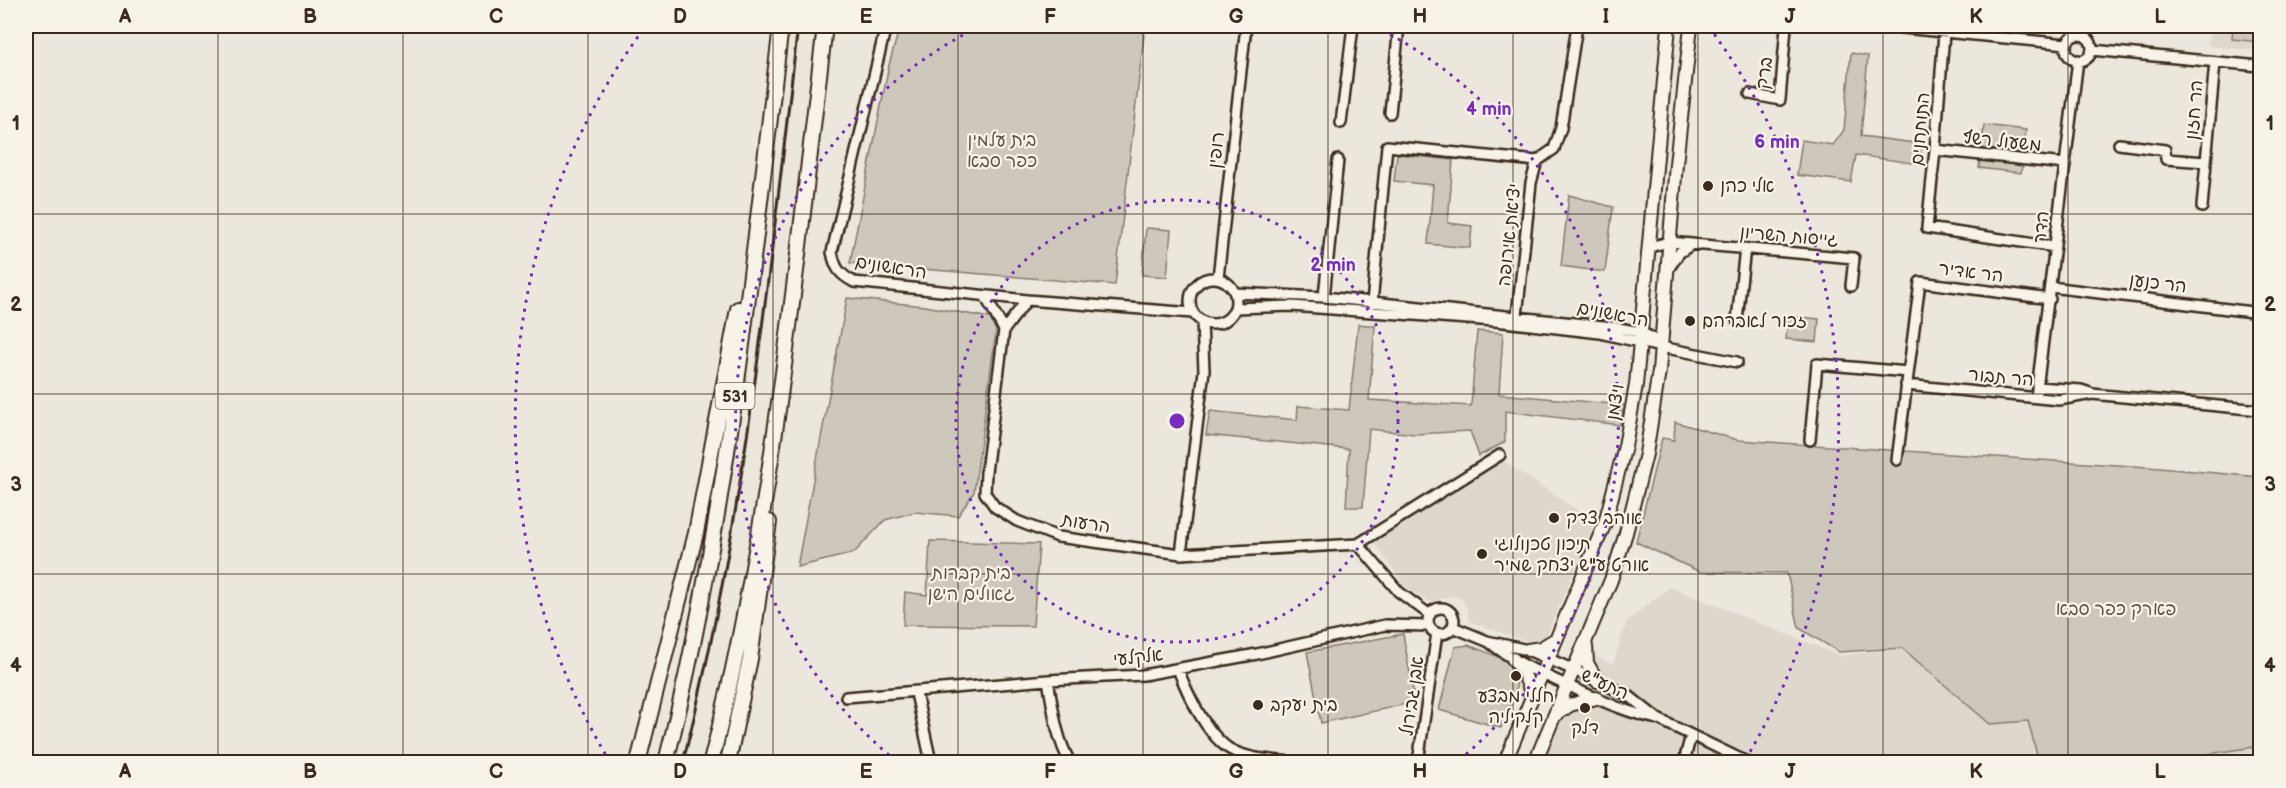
<svg xmlns="http://www.w3.org/2000/svg" width="2286" height="788" viewBox="0 0 2286 788" font-family="'Balsamiq Sans','Playpen Sans Hebrew',sans-serif">
<style>
.built{fill:#ddd7cc}
.green{fill:#cec8bc;stroke:#84796d;stroke-width:1.5}
.lines{fill:none;stroke-linecap:round;stroke-linejoin:round}
.minor-casing{stroke:#3b2a1e;stroke-width:14}
.major-casing{stroke:#3b2a1e;stroke-width:16}
.highway-casing{stroke:#3b2a1e;stroke-width:18}
.minor{stroke:#f7f3e8;stroke-width:9}
.major{stroke:#f7f3e8;stroke-width:12}
.highway{stroke:#f7f3e8;stroke-width:14}
.rail{stroke:#3b2a1e;stroke-width:3}
.grid{fill:none;stroke:#3b2a1e;stroke-width:1.5;stroke-opacity:0.55}
.ring{fill:none;stroke:#7b2cbf;stroke-width:3;stroke-dasharray:3 6}
.poi-dot{fill:#3b2a1e;stroke:#f7f3e8;stroke-width:2}
.labels{text-anchor:middle;stroke-width:4.5;stroke-linejoin:round;paint-order:stroke}
.shield{fill:#f7f3e8;stroke:#73665b;stroke-width:1.5}
.shield-label{font-size:16px;font-weight:bold;fill:#3b2a1e}
.street-label{font-size:18px;fill:#3b2a1e;stroke:#f7f3e8}
.park-label{font-size:18px;fill:#605246;stroke:#f7f3e8}
.poi-label{font-size:18px;fill:#3b2a1e;stroke:#f7f3e8;text-anchor:start}
.centre{fill:#7b2cbf;stroke:#f7f3e8;stroke-width:3}
.ring-label{font-size:18px;text-anchor:middle;font-weight:bold;fill:#7b2cbf;stroke:#f7f3e8;stroke-width:4.5;stroke-linejoin:round;paint-order:stroke}
.neatline{fill:none;stroke:#3b2a1e;stroke-width:2}
.grid-label{font-size:20px;text-anchor:middle;font-weight:bold;fill:#3b2a1e}
</style>
<rect width="100%" height="100%" fill="#ece7dc"/>
<filter id="ink" filterUnits="userSpaceOnUse"><feTurbulence type="fractalNoise" baseFrequency=".0167" numOctaves="2"/><feDisplacementMap in="SourceGraphic" scale="12" xChannelSelector="R" yChannelSelector="G"/><feConvolveMatrix kernelMatrix="1 2 1 2 8 2 1 2 1" color-interpolation-filters="sRGB"/></filter>
<g filter="url(#ink)">
<!-- built -->
<path class="built" d="M 2210,26 L 2260,26 L 2260,51 L 2208,46 Z
M 1502,460 L 1595,522 L 1542,647 L 1469,621 L 1467,608 L 1461,598 L 1449,596 L 1431,602 L 1406,588 L 1374,542 Z
M 1670,587 L 1841,656 L 1902,648 L 1990,724 L 2028,721 L 2039,762 L 1545,762 L 1564,706 L 1591,655 L 1613,664 L 1627,621 Z
M 2260,746 L 2260,762 L 2155,762 L 2172,760 Z"/>
<!-- green -->
<path class="green" d="M 900,26 L 1145,26 L 1115,285 L 850,263 L 889,65 Z
M 2233,26 L 2260,26 L 2260,42 L 2232,39 Z
M 1851,53 L 1868,56 L 1861,136 L 1922,144 L 1919,164 L 1856,155 L 1851,182 L 1797,175 L 1802,140 L 1833,145 L 1844,130 Z
M 1984,125 L 2026,130 L 2021,173 L 1979,168 Z
M 1397,154 L 1453,160 L 1448,223 L 1472,226 L 1470,248 L 1428,244 L 1433,185 L 1394,181 Z
M 1569,195 L 1613,207 L 1605,272 L 1561,266 Z
M 1146,228 L 1171,230 L 1167,277 L 1142,275 Z
M 847,298 L 925,306 L 990,318 L 996,331 L 974,492 L 958,516 L 915,512 L 885,520 L 854,553 L 797,567 Z
M 1788,316 L 1819,319 L 1817,342 L 1786,339 Z
M 1358,324 L 1375,326 L 1369,400 L 1471,406 L 1477,331 L 1503,333 L 1499,394 L 1623,405 L 1620,425 L 1505,411 L 1505,442 L 1479,456 L 1470,431 L 1415,434 L 1369,429 L 1363,507 L 1346,507 L 1349,449 L 1206,435 L 1210,411 L 1297,420 L 1298,406 L 1349,410 Z
M 1675,422 L 1738,440 L 2148,467 L 2260,477 L 2260,746 L 2155,762 L 2039,762 L 2028,721 L 1990,724 L 1902,648 L 1839,652 L 1799,628 L 1787,573 L 1700,572 L 1636,542 L 1662,438 L 1674,440 Z
M 930,541 L 1039,544 L 1033,626 L 903,625 L 905,592 L 927,595 Z
M 1403,634 L 1415,702 L 1321,723 L 1307,652 Z
M 1468,645 C 1481,650 1496,655 1508,662 C 1529,676 1507,711 1501,728 L 1439,710 L 1455,647 Z"/>
<g class="lines">
<defs>
<path id="minor" d="M 886,26 L 832,252 C 835,268 839,274 854,282 L 1027,300 L 1193,313
M 1882,26 L 2067,44
M 1944,33 L 1935,150 L 1927,228 L 2055,247
M2066 48a13 13 0 1 1 26 0a13 13 0 1 1-26 0Z
M 2092,50 L 2260,66
M 1750,94 L 1780,100 L 1786,26
M 1390,113 L 1399,26
M 1341,123 L 1353,26
M 2119,144 L 2165,150 L 2166,159 L 2206,162
M 1935,150 L 2065,164
M 2202,207 L 2215,62
M 1649,247 L 1669,242 L 1854,258 L 1851,286
M 1669,268 L 1679,253 L 1692,244
M 1218,278 L 1246,26
M1190 301a23 23 0 1 1 46 0a23 23 0 1 1-46 0Z
M 2051,287 L 2260,313
M 1235,293 L 1324,297 L 1613,327 C 1630,330 1652,332 1661,347
M 985,296 L 1004,330
M 1324,297 L 1338,160
M 1027,300 L 1004,330 L 986,472 L 985,493 L 995,507 L 1017,521 L 1058,537 L 1181,554 L 1358,544 L 1399,592 L 1430,615
M 1372,303 L 1387,146 L 1537,161
M 1235,308 L 1291,306 L 1495,321 L 1600,333 L 1661,347 L 1737,362
M 1517,316 L 1531,183 L 1537,161 L 1554,149 L 1561,128 L 1577,26
M 1737,320 L 1745,248
M 1906,385 L 2059,400 L 2092,394 L 2260,410
M 2037,387 L 2081,390 L 2090,393
M 2036,397 L 2078,60
M 1810,440 L 1817,364 L 1908,372
M 1897,460 L 1920,282 L 2050,299
M 1358,544 L 1500,455
M 1181,554 L 1204,371 L 1202,321
M1428 621a13 13 0 1 1 26 0a13 13 0 1 1-26 0Z
M 1453,627 L 1487,641 L 1528,650 L 1574,670 L 1629,696 L 1658,719 L 1747,762
M 1489,642 C 1514,662 1542,674 1571,687 C 1600,700 1627,713 1658,719
M 1178,669 C 1187,693 1206,733 1228,748 C 1245,759 1272,760 1292,762
M 1048,680 C 1053,708 1056,738 1070,762
M 916,693 L 931,762
M 846,697 L 1048,680 L 1143,675 L 1257,654 L 1385,625 L 1429,626
M 1418,762 L 1437,633
M 1684,762 L 1691,735"/>
<path id="major" d="M 1586,646 L 1587,663 L 1597,681
M 1528,650 L 1541,648 L 1556,639
M 1513,659 L 1523,671 L 1532,695
M 1557,714 L 1570,705 L 1596,698
M 1505,762 L 1605,523 L 1625,446 L 1636,385 L 1669,26
M 1535,762 L 1611,580 L 1626,533 L 1646,454 L 1659,371 L 1676,164 L 1691,26"/>
<path id="highway" d="M 638,762 L 696,533 L 738,309
M 666,762 C 727,521 751,272 781,26
M 711,762 C 773,522 795,272 825,26
M 728,762 L 750,659 L 769,522"/>
</defs>
<!-- minor casing -->
<use href="#minor" class="minor-casing"/>
<!-- major casing -->
<use href="#major" class="major-casing"/>
<!-- highway casing -->
<use href="#highway" class="highway-casing"/>
<!-- minor -->
<use href="#minor" class="minor"/>
<!-- major -->
<use href="#major" class="major"/>
<!-- highway -->
<use href="#highway" class="highway"/>
<!-- rail -->
<path class="rail" d="M 683,762 C 745,522 769,272 798,26"/>
</g>
</g>
<!-- grid -->
<path class="grid" d="M 218,26 L 218,762M 403,26 L 403,762M 588,26 L 588,762M 773,26 L 773,762M 958,26 L 958,762M 1143,26 L 1143,762M 1328,26 L 1328,762M 1513,26 L 1513,762M 1698,26 L 1698,762M 1883,26 L 1883,762M 2068,26 L 2068,762M 26,214 L 2260,214M 26,394 L 2260,394M 26,574 L 2260,574"/>
<!-- distance rings -->
<g class="ring">
<circle cx="1177" cy="421" r="221"/>
<path d="M896 761A441 441 0 0 1 980 26M1374 26A441 441 0 0 1 1458 761"/>
<path d="M610 762A662 662 0 0 1 645 27M1709 27A662 662 0 0 1 1744 762"/>
</g>
<!-- markers -->
<g class="poi-dot">
<circle cx="1708" cy="186" r="6"/>
<circle cx="1690" cy="321" r="6"/>
<circle cx="1554" cy="518" r="6"/>
<circle cx="1482" cy="554" r="6"/>
<circle cx="1516" cy="676" r="6"/>
<circle cx="1258" cy="705" r="6"/>
<circle cx="1585" cy="708" r="6"/>
</g>
<g class="labels">
<!-- shield labels -->
<rect class="shield" x="715.5" y="383" width="39" height="26" rx="4.5"/>
<g class="shield-label">
<text x="735" y="402">531</text>
</g>
<!-- street labels -->
<g class="street-label">
<text transform="translate(1764 73) rotate(-81)" y="6">ברק</text>
<text transform="translate(2194 110) rotate(-85)" y="6">הר חזון</text>
<text transform="translate(1920 129) rotate(-85)" y="6">התותחנים</text>
<text transform="translate(2002 141) rotate(6)" y="6">משעול רשף</text>
<text transform="translate(1216 150) rotate(-84)" y="6">רופין</text>
<text transform="translate(2041 227) rotate(-84)" y="6">הדר</text>
<text transform="translate(1509 235) rotate(-84)" y="6">יציאת אירופה</text>
<text transform="translate(1789 236) rotate(5)" y="6">גייסות השריון</text>
<text transform="translate(891 267) rotate(9)" y="6">הראשונים</text>
<text transform="translate(1971 272) rotate(7)" y="6">הר אדיר</text>
<text transform="translate(2158 283) rotate(7)" y="6">הר כנען</text>
<text transform="translate(1613 314) rotate(11)" y="6">הראשונים</text>
<text transform="translate(2001 377) rotate(5)" y="6">הר תבור</text>
<text transform="translate(1615 402) rotate(-81)" y="6">ויצמן</text>
<text transform="translate(1086 523) rotate(9)" y="6">הרעות</text>
<text transform="translate(1138 657) rotate(-6)" y="6">אלקלעי</text>
<text transform="translate(1605 684) rotate(24)" y="6">התע"ש</text>
<text transform="translate(1412 696) rotate(-82)" y="6">אבן גבירול</text>
</g>
<!-- park labels -->
<g class="park-label">
<text x="1002" y="146">בית עלמין<tspan x="1002" dy="21">כפר סבא</tspan></text>
<text x="971" y="579">בית קברות<tspan x="971" dy="21">גאולים הישן</tspan></text>
<text x="2116" y="615">פארק כפר סבא</text>
</g>
<!-- poi labels -->
<g class="poi-label">
<text x="1720" y="192">אלי כהן</text>
<text x="1702" y="327">זכור לאברהם</text>
<text x="1566" y="524">אוהב צדק</text>
<text x="1494" y="550">תיכון טכנולוגי<tspan x="1494" dy="21">אורט ע"ש יצחק שמיר</tspan></text>
<text x="1516" y="702" text-anchor="middle">חללי מבצע<tspan x="1516" dy="21">קלקיליה</tspan></text>
<text x="1270" y="711">בית יעקב</text>
<text x="1585" y="734" text-anchor="middle">דלק</text>
</g>
</g>
<circle cx="1177" cy="421" r="9" class="centre"/>
<g class="ring-label">
<text x="1489" y="115">4 min</text>
<text x="1777" y="148">6 min</text>
<text x="1333" y="271">2 min</text>
</g>
<!-- margin -->
<rect width="2286" height="788" fill="none" stroke="#f7f3e8" stroke-width="66"/>
<rect x="33" y="33" width="2220" height="722" class="neatline"/>
<g class="grid-label">
<text x="125" y="23">A</text>
<text x="310" y="23">B</text>
<text x="496" y="23">C</text>
<text x="680" y="23">D</text>
<text x="866" y="23">E</text>
<text x="1050" y="23">F</text>
<text x="1236" y="23">G</text>
<text x="1420" y="23">H</text>
<text x="1606" y="23">I</text>
<text x="1790" y="23">J</text>
<text x="1976" y="23">K</text>
<text x="2160" y="23">L</text>
<text x="16" y="130">1</text>
<text x="2270" y="130">1</text>
<text x="16" y="311">2</text>
<text x="2270" y="311">2</text>
<text x="16" y="491">3</text>
<text x="2270" y="491">3</text>
<text x="16" y="672">4</text>
<text x="2270" y="672">4</text>
<text x="125" y="778">A</text>
<text x="310" y="778">B</text>
<text x="496" y="778">C</text>
<text x="680" y="778">D</text>
<text x="866" y="778">E</text>
<text x="1050" y="778">F</text>
<text x="1236" y="778">G</text>
<text x="1420" y="778">H</text>
<text x="1606" y="778">I</text>
<text x="1790" y="778">J</text>
<text x="1976" y="778">K</text>
<text x="2160" y="778">L</text>
</g>
</svg>
